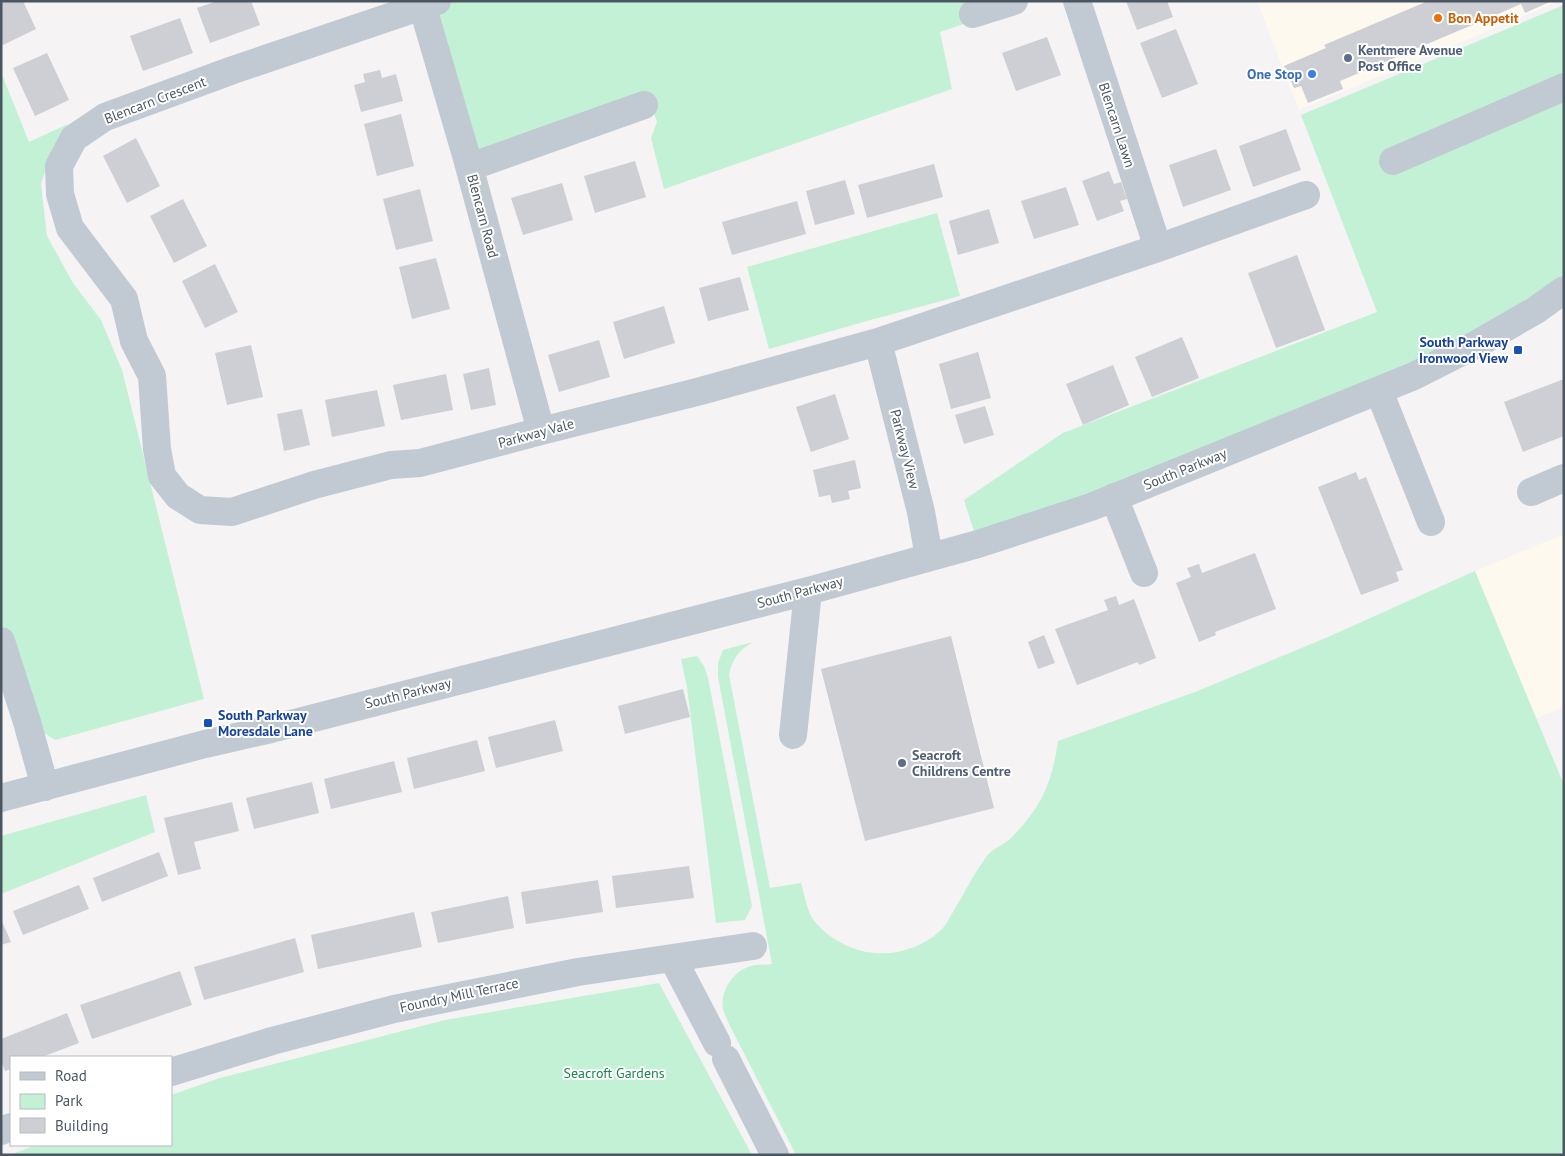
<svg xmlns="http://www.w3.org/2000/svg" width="1565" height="1156" viewBox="0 0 1565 1156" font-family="'PT Sans',sans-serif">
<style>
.commercial{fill:#fdf9ef}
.green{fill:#c3f1d5}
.building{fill:#cdcfd5}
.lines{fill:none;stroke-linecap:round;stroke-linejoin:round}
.minor{stroke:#c1cad2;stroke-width:28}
.food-dot{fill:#e8710a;stroke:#fff;stroke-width:2}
.service-dot{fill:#5c6f8a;stroke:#fff;stroke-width:2}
.shop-dot{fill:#3f7fe0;stroke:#fff;stroke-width:2}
.transit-dot{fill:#1a4fb4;stroke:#fff;stroke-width:2}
.labels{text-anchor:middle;stroke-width:4;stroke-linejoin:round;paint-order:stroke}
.food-label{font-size:14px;font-weight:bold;fill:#c56008;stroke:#fff;text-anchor:start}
.service-label{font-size:14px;font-weight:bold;fill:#4e5e75;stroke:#fff;text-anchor:start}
.shop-label{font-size:14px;font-weight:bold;fill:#366cbe;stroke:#fff;text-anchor:end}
.street-label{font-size:14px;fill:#4a5661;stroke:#fff}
.transit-label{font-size:14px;font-weight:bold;fill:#164399;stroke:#fff;text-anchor:end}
.park-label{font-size:14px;fill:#17864f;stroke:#fff}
</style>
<rect width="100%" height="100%" fill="#f5f3f3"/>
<!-- commercial -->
<path class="commercial" d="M 1257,1 L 1559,1 L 1299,110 Z
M 1564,534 L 1564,707 L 1536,718 L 1475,571 Z"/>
<!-- green -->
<path class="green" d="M 437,1 L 1033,1 L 940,32 L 952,89 L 664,189 L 651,138 L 657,122 L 654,113 L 472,176 L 422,6 Z
M 1564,5 L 1564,290 L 1477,344 L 978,544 L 964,500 L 1063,433 L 1377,312 L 1301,115 Z
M 1,72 L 29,142 L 68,124 L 53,149 L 41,184 L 47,236 L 73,283 L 101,320 L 122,370 L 204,699 L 55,740 L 27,722 L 1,641 Z
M 937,213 L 960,296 L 863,322 L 769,349 L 747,267 Z
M 1475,571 L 1564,785 L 1564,1155 L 796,1155 L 727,1020 C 726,1017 724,1013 723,1009 C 720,992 732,973 748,967 C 756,964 765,965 772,964 L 718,677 L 718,663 L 723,650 L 753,642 C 739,650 732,659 729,675 L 770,888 L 801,883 C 804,892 807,911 813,919 C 819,928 829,936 838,941 C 871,961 912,956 940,931 C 946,926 949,918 953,912 C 964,894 974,873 987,856 C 992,849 1004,845 1011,838 C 1041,808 1052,783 1058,741 L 1195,692 L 1328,637 Z
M 697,656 L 704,666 L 708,678 L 752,906 L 745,920 L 716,923 L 687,687 L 681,659 Z
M 146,795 L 155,832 L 1,894 L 1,836 Z
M 659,983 L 752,1155 L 10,1155 L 36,1145 L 171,1145 L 171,1095 L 220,1078 L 445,1020 Z"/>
<!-- building -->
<path class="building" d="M 1,1 L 23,1 L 36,29 L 3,45 L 1,42 Z
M 217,1 L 251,1 L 260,25 L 210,43 L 197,8 Z
M 1126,1 L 1167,1 L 1173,17 L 1137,30 Z
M 1428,1 L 1552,1 L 1525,13 L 1521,4 L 1491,17 L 1340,81 L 1343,89 L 1308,103 L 1301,86 L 1294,88 L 1284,66 L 1326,48 L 1324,45 Z
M 180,18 L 193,53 L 143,71 L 130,36 Z
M 1176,29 L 1198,84 L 1162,98 L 1140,43 Z
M 1047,37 L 1061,75 L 1016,91 L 1002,53 Z
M 47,53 L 69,100 L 35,116 L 13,68 Z
M 380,70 L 382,78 L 396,74 L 403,101 L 361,112 L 354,85 L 365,82 L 363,74 Z
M 401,114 L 414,166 L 377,176 L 364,124 Z
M 1286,129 L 1301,170 L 1253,187 L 1239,146 Z
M 136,138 L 160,186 L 127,203 L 103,156 Z
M 1216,149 L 1231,190 L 1183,207 L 1169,165 Z
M 635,161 L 646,197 L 595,213 L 584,176 Z
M 934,164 L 943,197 L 867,218 L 858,185 Z
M 1109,171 L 1114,184 L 1121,182 L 1127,199 L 1120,201 L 1124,211 L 1097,221 L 1082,181 Z
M 845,180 L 855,214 L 815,225 L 806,191 Z
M 562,183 L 573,220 L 523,235 L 511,198 Z
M 1066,187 L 1079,225 L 1034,239 L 1021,201 Z
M 420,189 L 433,241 L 396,250 L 383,199 Z
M 183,199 L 207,246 L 174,263 L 150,216 Z
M 797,201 L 806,234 L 732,255 L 722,222 Z
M 989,209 L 999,243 L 958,255 L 949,221 Z
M 1297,255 L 1325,330 L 1276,348 L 1248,273 Z
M 436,258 L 450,309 L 412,319 L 399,267 Z
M 215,264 L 238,312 L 205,328 L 182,281 Z
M 740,277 L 749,310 L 708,321 L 699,288 Z
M 664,306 L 675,343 L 624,359 L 613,322 Z
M 1182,337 L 1199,378 L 1152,397 L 1135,357 Z
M 599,340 L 610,377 L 559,392 L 548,355 Z
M 251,345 L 263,397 L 227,405 L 215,353 Z
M 978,352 L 991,398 L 951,409 L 939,364 Z
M 1113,365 L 1129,405 L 1083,425 L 1066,384 Z
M 489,368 L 496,405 L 471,410 L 463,374 Z
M 446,374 L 453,410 L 401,420 L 393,385 Z
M 1564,379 L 1564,436 L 1523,452 L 1504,402 Z
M 377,390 L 385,426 L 332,437 L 325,400 Z
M 835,394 L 849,439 L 811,452 L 796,407 Z
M 985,406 L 994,435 L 964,444 L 955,415 Z
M 302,409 L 310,445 L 284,451 L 277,414 Z
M 855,460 L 861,488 L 848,491 L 850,499 L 832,503 L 830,495 L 819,497 L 813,470 Z
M 1356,472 L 1359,480 L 1366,477 L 1403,570 L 1396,572 L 1399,581 L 1361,595 L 1318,487 Z
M 1255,553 L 1276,609 L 1215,632 L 1216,635 L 1199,642 L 1176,583 L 1191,577 L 1187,568 L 1199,564 L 1202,573 Z
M 1116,596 L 1119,605 L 1134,599 L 1156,658 L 1139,665 L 1138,662 L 1077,685 L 1055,629 L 1108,610 L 1104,600 Z
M 1044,635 L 1055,663 L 1038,669 L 1028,642 Z
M 951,636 L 994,808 L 865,841 L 821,669 Z
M 683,689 L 690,717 L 625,734 L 618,706 Z
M 555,720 L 563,751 L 496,768 L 488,737 Z
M 477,740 L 485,771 L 414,789 L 407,758 Z
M 394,761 L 402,792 L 331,809 L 324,779 Z
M 312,782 L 319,813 L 254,829 L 246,798 Z
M 232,802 L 239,831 L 194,842 L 201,869 L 178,875 L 164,818 Z
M 159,852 L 168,876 L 102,902 L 93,878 Z
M 689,866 L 694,898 L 616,908 L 612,876 Z
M 598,880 L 603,912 L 526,924 L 521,892 Z
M 79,885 L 89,909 L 23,935 L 13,911 Z
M 508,896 L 514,928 L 438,943 L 431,912 Z
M 414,912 L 422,947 L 318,969 L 311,935 Z
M 1,919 L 11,942 L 1,945 Z
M 295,938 L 304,972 L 204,1000 L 194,967 Z
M 180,971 L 192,1005 L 92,1039 L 80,1005 Z
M 67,1013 L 79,1043 L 42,1057 L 11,1057 L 11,1069 L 5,1071 L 1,1061 L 1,1039 Z"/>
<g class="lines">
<!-- minor -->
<path class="minor" d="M 421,1 L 466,155 L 541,431
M 437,1 L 233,70 L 105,117 L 74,138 L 59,166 L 60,194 L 70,228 L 124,299 L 134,341 L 152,376 L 157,449 L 162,476 L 178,496 L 200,510 L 232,512 L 314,485 L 391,465 L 420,463 L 541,431 L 697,392 L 878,342 L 1158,248 L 1306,195
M 1077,1 L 1158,248
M 973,14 L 1014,1
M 1393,161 L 1564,87
M 470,167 L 644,105
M 878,342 L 921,512 L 929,557
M 1379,391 L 1431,522
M 1531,492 L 1564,478
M 1114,497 L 1144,573
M 1,641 L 27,722 L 45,787
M 793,735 L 808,591
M 1,798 L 205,744 L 271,729 L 808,591 L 978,544 L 1091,507 L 1414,376 L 1477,344 L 1536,310 L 1564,290
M 673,959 L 717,1043
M 726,1059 L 775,1155
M 171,1072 L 272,1041 L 394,1009 L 578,972 L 753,946
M 1,1131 L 11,1127"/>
</g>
<!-- markers -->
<circle class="food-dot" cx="1438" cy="18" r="5"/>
<g class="service-dot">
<circle cx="1348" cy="58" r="5"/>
<circle cx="902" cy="763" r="5"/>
</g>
<circle class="shop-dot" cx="1312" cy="74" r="5"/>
<g class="transit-dot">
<rect x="1513" y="345" width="10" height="10" rx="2.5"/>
<rect x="203" y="718" width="10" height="10" rx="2.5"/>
</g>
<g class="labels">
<!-- food labels -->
<g class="food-label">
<text x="1448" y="23">Bon Appetit</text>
</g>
<!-- service labels -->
<g class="service-label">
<text x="1358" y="55">Kentmere Avenue<tspan x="1358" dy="16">Post Office</tspan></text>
<text x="912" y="760">Seacroft<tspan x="912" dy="16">Childrens Centre</tspan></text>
</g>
<!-- shop labels -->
<g class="shop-label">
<text x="1302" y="79">One Stop</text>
</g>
<!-- street labels -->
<g class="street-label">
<text transform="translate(155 100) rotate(-21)" y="5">Blencarn Crescent</text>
<text transform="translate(1117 125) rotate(72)" y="5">Blencarn Lawn</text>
<text transform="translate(483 216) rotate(75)" y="5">Blencarn Road</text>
<text transform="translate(536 433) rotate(-15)" y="5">Parkway Vale</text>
<text transform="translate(905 449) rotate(76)" y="5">Parkway View</text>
<text transform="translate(1185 469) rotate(-22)" y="5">South Parkway</text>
<text transform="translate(800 592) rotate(-15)" y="5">South Parkway</text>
<text transform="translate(408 693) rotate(-14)" y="5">South Parkway</text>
<text transform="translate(459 995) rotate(-12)" y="5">Foundry Mill Terrace</text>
</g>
<!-- transit labels -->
<g class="transit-label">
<text x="1508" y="347">South Parkway<tspan x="1508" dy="16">Ironwood View</tspan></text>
<text x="218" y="720" text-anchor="start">South Parkway<tspan x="218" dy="16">Moresdale Lane</tspan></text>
</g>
<!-- park labels -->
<g class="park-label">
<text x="614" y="1078">Seacroft Gardens</text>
</g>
</g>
<!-- border -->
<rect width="1565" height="1156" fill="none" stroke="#4a5661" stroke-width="5"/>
<!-- legend -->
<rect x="10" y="1056" width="162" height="90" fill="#ffffff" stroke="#b7bbc0"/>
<rect x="20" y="1072" width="25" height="8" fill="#c1cad2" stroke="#b7bbc0"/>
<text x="55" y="1081" font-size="15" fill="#4a5661">Road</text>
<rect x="20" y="1094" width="25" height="15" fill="#c3f1d5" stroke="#b7bbc0"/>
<text x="55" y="1106" font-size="15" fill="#4a5661">Park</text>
<rect x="20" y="1118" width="25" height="15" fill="#cdcfd5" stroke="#b7bbc0"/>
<text x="55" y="1131" font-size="15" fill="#4a5661">Building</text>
</svg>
